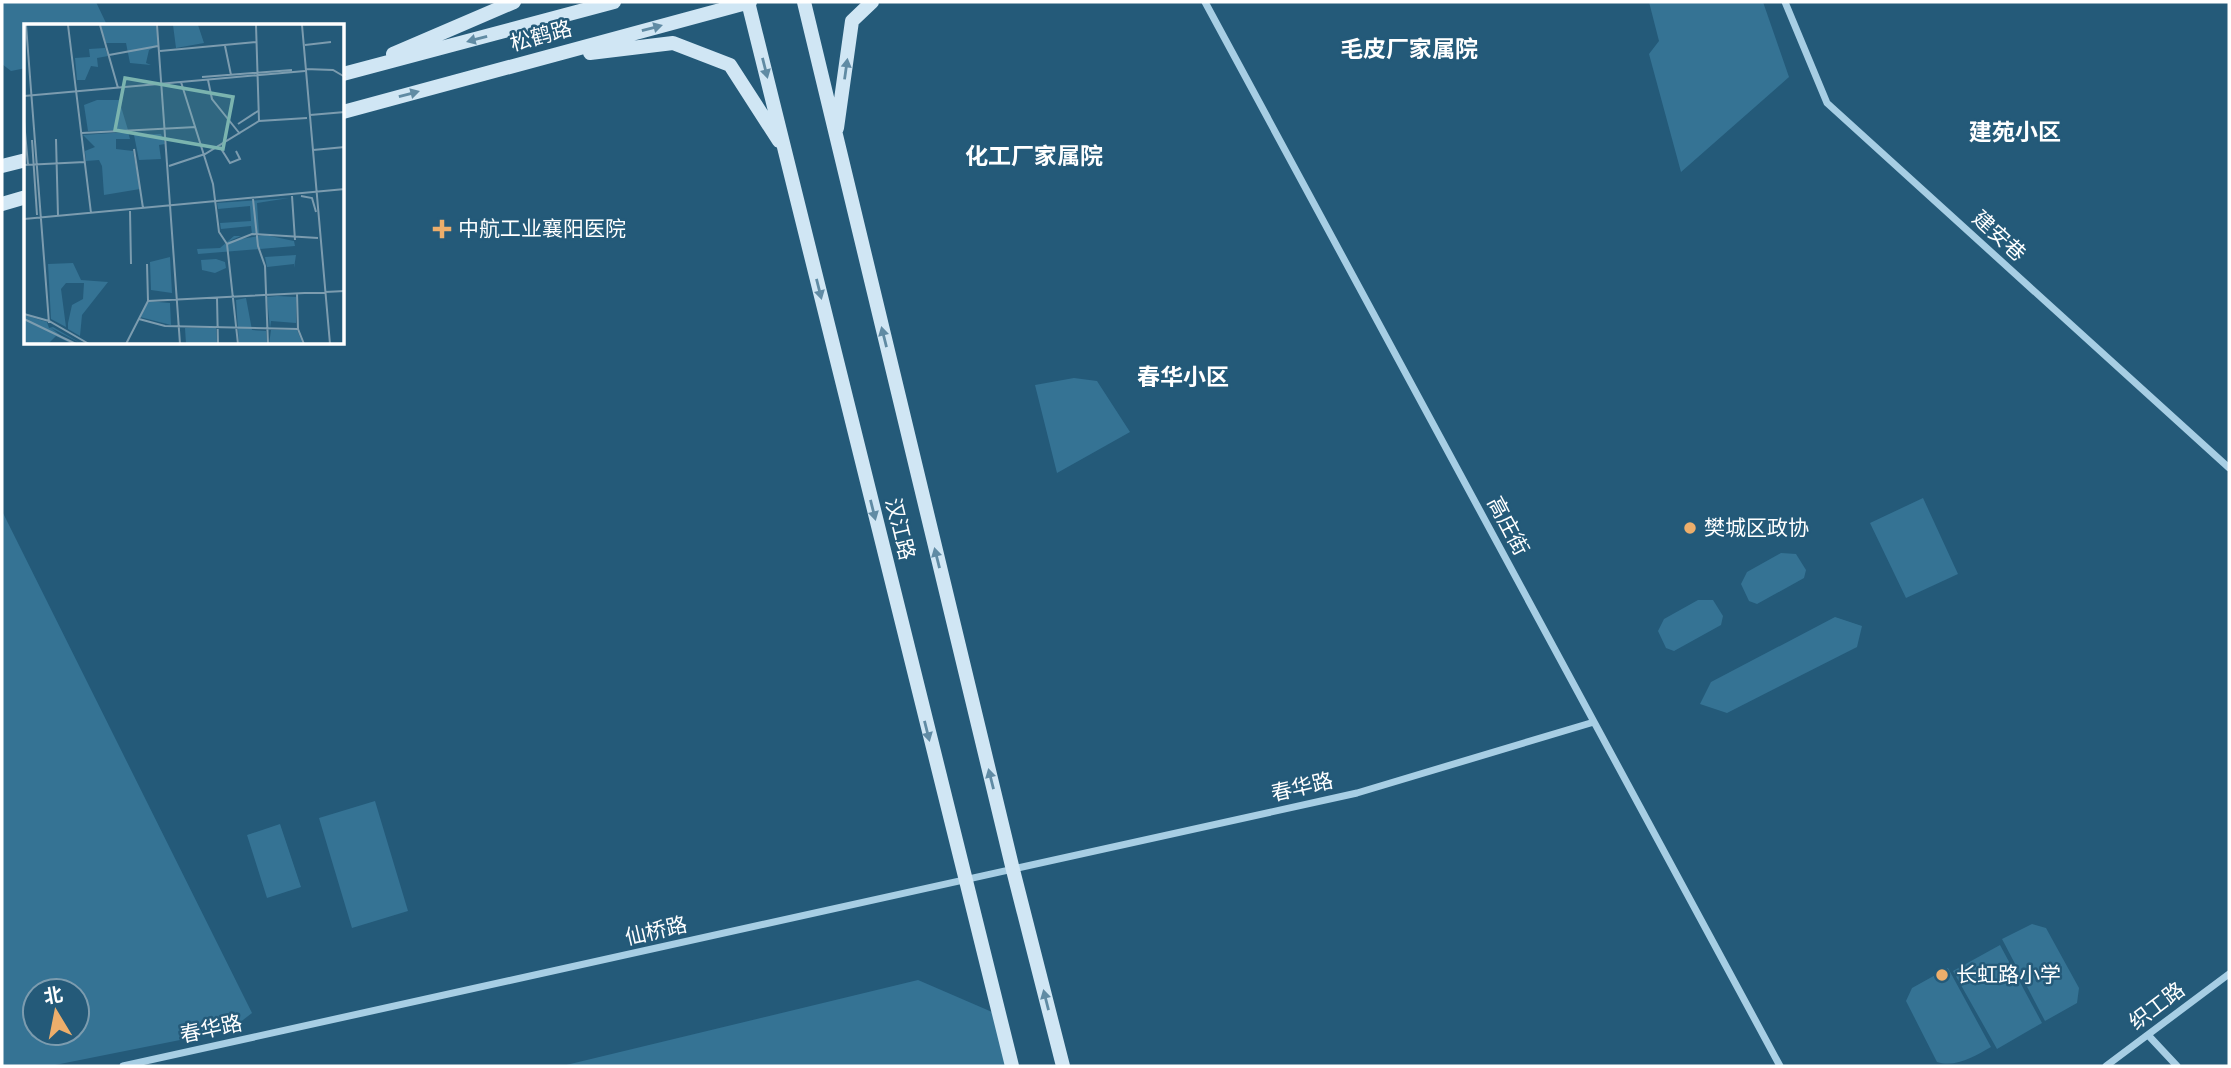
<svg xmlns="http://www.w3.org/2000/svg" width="2231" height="1068" viewBox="0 0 2231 1068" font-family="Lato,'Noto Sans SC',sans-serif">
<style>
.green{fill:#357394;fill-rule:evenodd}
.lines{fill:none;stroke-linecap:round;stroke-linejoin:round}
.street{stroke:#a7cee4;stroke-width:7}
.secondary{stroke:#d0e6f4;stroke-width:14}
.oneway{fill:#608ba4}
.poi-dot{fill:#edae6b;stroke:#245a79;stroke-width:2.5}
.labels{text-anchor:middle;stroke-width:5;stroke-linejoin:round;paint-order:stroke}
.street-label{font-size:21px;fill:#fff;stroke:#245a79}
.poi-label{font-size:21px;fill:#fff;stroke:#245a79;text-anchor:start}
.neighbourhood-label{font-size:23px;font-weight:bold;fill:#fff;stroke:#245a79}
.inset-road{fill:none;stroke:#7c9caf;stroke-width:2}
.view{fill:#7bb4af;fill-opacity:0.15;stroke:#7bb4af;stroke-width:3.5}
.inset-edge{fill:none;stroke:#fff;stroke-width:3.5}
</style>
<rect width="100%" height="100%" fill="#245a79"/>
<!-- green -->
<path class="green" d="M 2,2 L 96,2 L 106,23 L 105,26 L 26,26 L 26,68 L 11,71 L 2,64 Z
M 1649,2 L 1763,2 L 1789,77 L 1681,172 L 1649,54 L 1659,41 Z
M 1074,378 L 1097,381 L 1130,432 L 1057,473 L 1035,385 Z
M 1923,498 L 1958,574 L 1906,598 L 1870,523 Z
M 2,511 L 252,1013 L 230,1030 L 50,1066 L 2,1066 ZM 35,991 L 77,991 L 77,1033 L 35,1033 Z
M 1781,553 L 1796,554 L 1806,570 L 1804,578 L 1757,604 L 1749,601 L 1741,584 L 1747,572 Z
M 1698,600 L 1713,600 L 1723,616 L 1721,625 L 1674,651 L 1666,648 L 1658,631 L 1664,619 Z
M 1835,617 L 1862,626 L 1857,647 L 1727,713 L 1700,704 L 1711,682 Z
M 375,801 L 408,911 L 352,928 L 319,818 Z
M 280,824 L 301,887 L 267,898 L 247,835 Z
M 2032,924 L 2046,928 L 2079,988 L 2077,1003 L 2045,1021 L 2002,939 Z
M 2000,945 L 2042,1023 L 1997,1049 L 1953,971 Z
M 1948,968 L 1991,1047 C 1975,1056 1956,1068 1937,1062 L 1906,1001 L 1912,988 Z
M 918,980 L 999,1015 L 1012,1066 L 562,1066 Z"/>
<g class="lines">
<!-- street -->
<path class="street" d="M 1205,2 L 1780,1066
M 1785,2 L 1827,103 L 2229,468
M 2148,1035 L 2177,1066
M 123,1066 L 1357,793 L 1594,722
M 2106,1066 L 2229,974"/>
<!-- secondary -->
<path class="secondary" d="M 748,2 L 1012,1066
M 804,2 L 1013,870 L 1063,1066
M 590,53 L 673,43 L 730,65 L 779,141
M 393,54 L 514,2
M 343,74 L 614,2
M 343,112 L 750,2
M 837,128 L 852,21 L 872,2
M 2,166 L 26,160
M 2,204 L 26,197"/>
</g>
<!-- one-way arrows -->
<defs><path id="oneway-solid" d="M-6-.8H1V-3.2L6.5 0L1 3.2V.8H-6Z" transform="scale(1.75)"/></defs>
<g class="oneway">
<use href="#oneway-solid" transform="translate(652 28) rotate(-15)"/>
<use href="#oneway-solid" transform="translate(477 39) rotate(165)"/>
<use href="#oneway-solid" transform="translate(765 68) rotate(76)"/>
<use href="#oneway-solid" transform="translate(846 69) rotate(-82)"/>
<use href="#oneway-solid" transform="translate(409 94) rotate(-15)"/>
<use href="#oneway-solid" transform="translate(819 289) rotate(76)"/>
<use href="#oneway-solid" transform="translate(884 337) rotate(-104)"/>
<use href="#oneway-solid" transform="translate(873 510) rotate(76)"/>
<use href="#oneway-solid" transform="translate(937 558) rotate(-104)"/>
<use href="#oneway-solid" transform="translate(927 731) rotate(76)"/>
<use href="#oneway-solid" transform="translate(991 779) rotate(-104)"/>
<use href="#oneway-solid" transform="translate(1046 1000) rotate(-104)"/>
</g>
<!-- markers -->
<g class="poi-dot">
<path d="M438.5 218.5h7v7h7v7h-7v7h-7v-7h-7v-7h7z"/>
<circle cx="1690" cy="528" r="7"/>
<circle cx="1942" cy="975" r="7"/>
</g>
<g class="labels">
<!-- street labels -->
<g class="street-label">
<text transform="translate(541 36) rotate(-15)" y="7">松鹤路</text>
<text transform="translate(1999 236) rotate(42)" y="7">建安巷</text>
<text transform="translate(1508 526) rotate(62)" y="7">高庄街</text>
<text transform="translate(900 529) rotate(76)" y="7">汉江路</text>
<text transform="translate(1302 787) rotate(-13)" y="7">春华路</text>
<text transform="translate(656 931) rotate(-13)" y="7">仙桥路</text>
<text transform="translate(2157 1006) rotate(-37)" y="7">织工路</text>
<text transform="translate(211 1029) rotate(-12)" y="7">春华路</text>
</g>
<!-- poi labels -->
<g class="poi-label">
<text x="458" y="236">中航工业襄阳医院</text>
<text x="1704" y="535">樊城区政协</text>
<text x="1956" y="982">长虹路小学</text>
</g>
<!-- neighbourhood labels -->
<g class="neighbourhood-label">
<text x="1409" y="57">毛皮厂家属院</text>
<text x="2015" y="140">建苑小区</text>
<text x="1034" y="164">化工厂家属院</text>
<text x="1183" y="385">春华小区</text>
</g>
</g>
<!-- overview -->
<g transform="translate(24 24)">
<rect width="320" height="320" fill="#245a79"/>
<path d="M 76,1 L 133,1 L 134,22 L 125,26 L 122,39 L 127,41 L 106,39 L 102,19 L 82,19 ZM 149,1 L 174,1 L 180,19 L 152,24 ZM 81,24 L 84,32 L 73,34 L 74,43 L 67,42 L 61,56 L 53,56 L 51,34 L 66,33 L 65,25 ZM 73,76 L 95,76 L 104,106 L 64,107 L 60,81 ZM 104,108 L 106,115 L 92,115 L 92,125 L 109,127 L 116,165 L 80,171 L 78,142 L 75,136 L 62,137 L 61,127 L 71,123 L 59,111 ZM 137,110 L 141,120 L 135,121 L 137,135 L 115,136 L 110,111 ZM 265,174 L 233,179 L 235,210 L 228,210 L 227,202 L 197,205 L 196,199 L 227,197 L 226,182 L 194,185 L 193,179 ZM 241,211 L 270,217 L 271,222 L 174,230 L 173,225 L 196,224 L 210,212 L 217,212 L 205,217 ZM 272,231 L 270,244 L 270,240 L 243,243 L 241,233 ZM 146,233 L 148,269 L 127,266 L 126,238 ZM 192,235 L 201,238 L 202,244 L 191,249 L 178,246 L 177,236 ZM 49,239 L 57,256 L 84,258 L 58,291 L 56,312 L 44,305 L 44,299 L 48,281 L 59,275 L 60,259 L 42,259 L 37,265 L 42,303 L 27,295 L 24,240 ZM 253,272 L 272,273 L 272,299 L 247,297 L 246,305 L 243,273 ZM 222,274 L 228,306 L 242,307 L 243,320 L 215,320 L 212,276 ZM 124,277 L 146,279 L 147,301 L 116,293 ZM 0,291 L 23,298 L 25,304 L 29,303 L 58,320 L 27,304 L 48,320 L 32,312 L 24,320 L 0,320 ZM 161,304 L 192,304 L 193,320 L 162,320 ZM 273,306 L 279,320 L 245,320 L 247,306 Z" fill="#357394"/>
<path class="inset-road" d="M 2,1 L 25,299M 44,1 L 67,189M 76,1 L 94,64M 133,1 L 156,320M 232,1 L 235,97M 278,1 L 306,320M 281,21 L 307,18M 201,22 L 207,51M 136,27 L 233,18M 85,31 L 134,22M 281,45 L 309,46 L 321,53M 178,53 L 268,46M 184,56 L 188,75 L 216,110M 157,58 L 189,160 L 195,208 L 203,220 L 214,320M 0,72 L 281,47M 286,91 L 321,88M 0,97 L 4,141M 214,100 L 234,87M 58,109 L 172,103M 32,115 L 34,192M 8,116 L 13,191M 196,123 L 206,139 L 216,135 L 212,127M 110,125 L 119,184M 289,126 L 321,123M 0,141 L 61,138M 145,142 L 181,130 L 235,97 L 283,94M 268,172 L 271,216M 277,172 L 288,174 L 292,188M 229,175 L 234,222 L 241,242 L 244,320M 106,187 L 107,240M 0,195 L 321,165M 203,220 L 228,210 L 294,214M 273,269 L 274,305 L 280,320M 193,274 L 194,320M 124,277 L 321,267M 0,290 L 25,297 L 65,320M 0,295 L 52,320M 115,295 L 141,302 L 274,305M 102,320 L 124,277 L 123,240"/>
<path class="view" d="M 101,54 L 209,73 L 199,125 L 91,106 Z"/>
<rect width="320" height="320" class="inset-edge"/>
</g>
<!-- border -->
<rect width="2231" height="1068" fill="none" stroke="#ffffff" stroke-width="7"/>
<!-- north arrow -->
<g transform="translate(56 1012) rotate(350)"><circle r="33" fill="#245a79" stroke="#7c9caf" stroke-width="2"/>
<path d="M0-5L12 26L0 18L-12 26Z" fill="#edae6b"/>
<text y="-10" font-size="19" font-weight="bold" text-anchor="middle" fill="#ffffff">北</text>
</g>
</svg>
